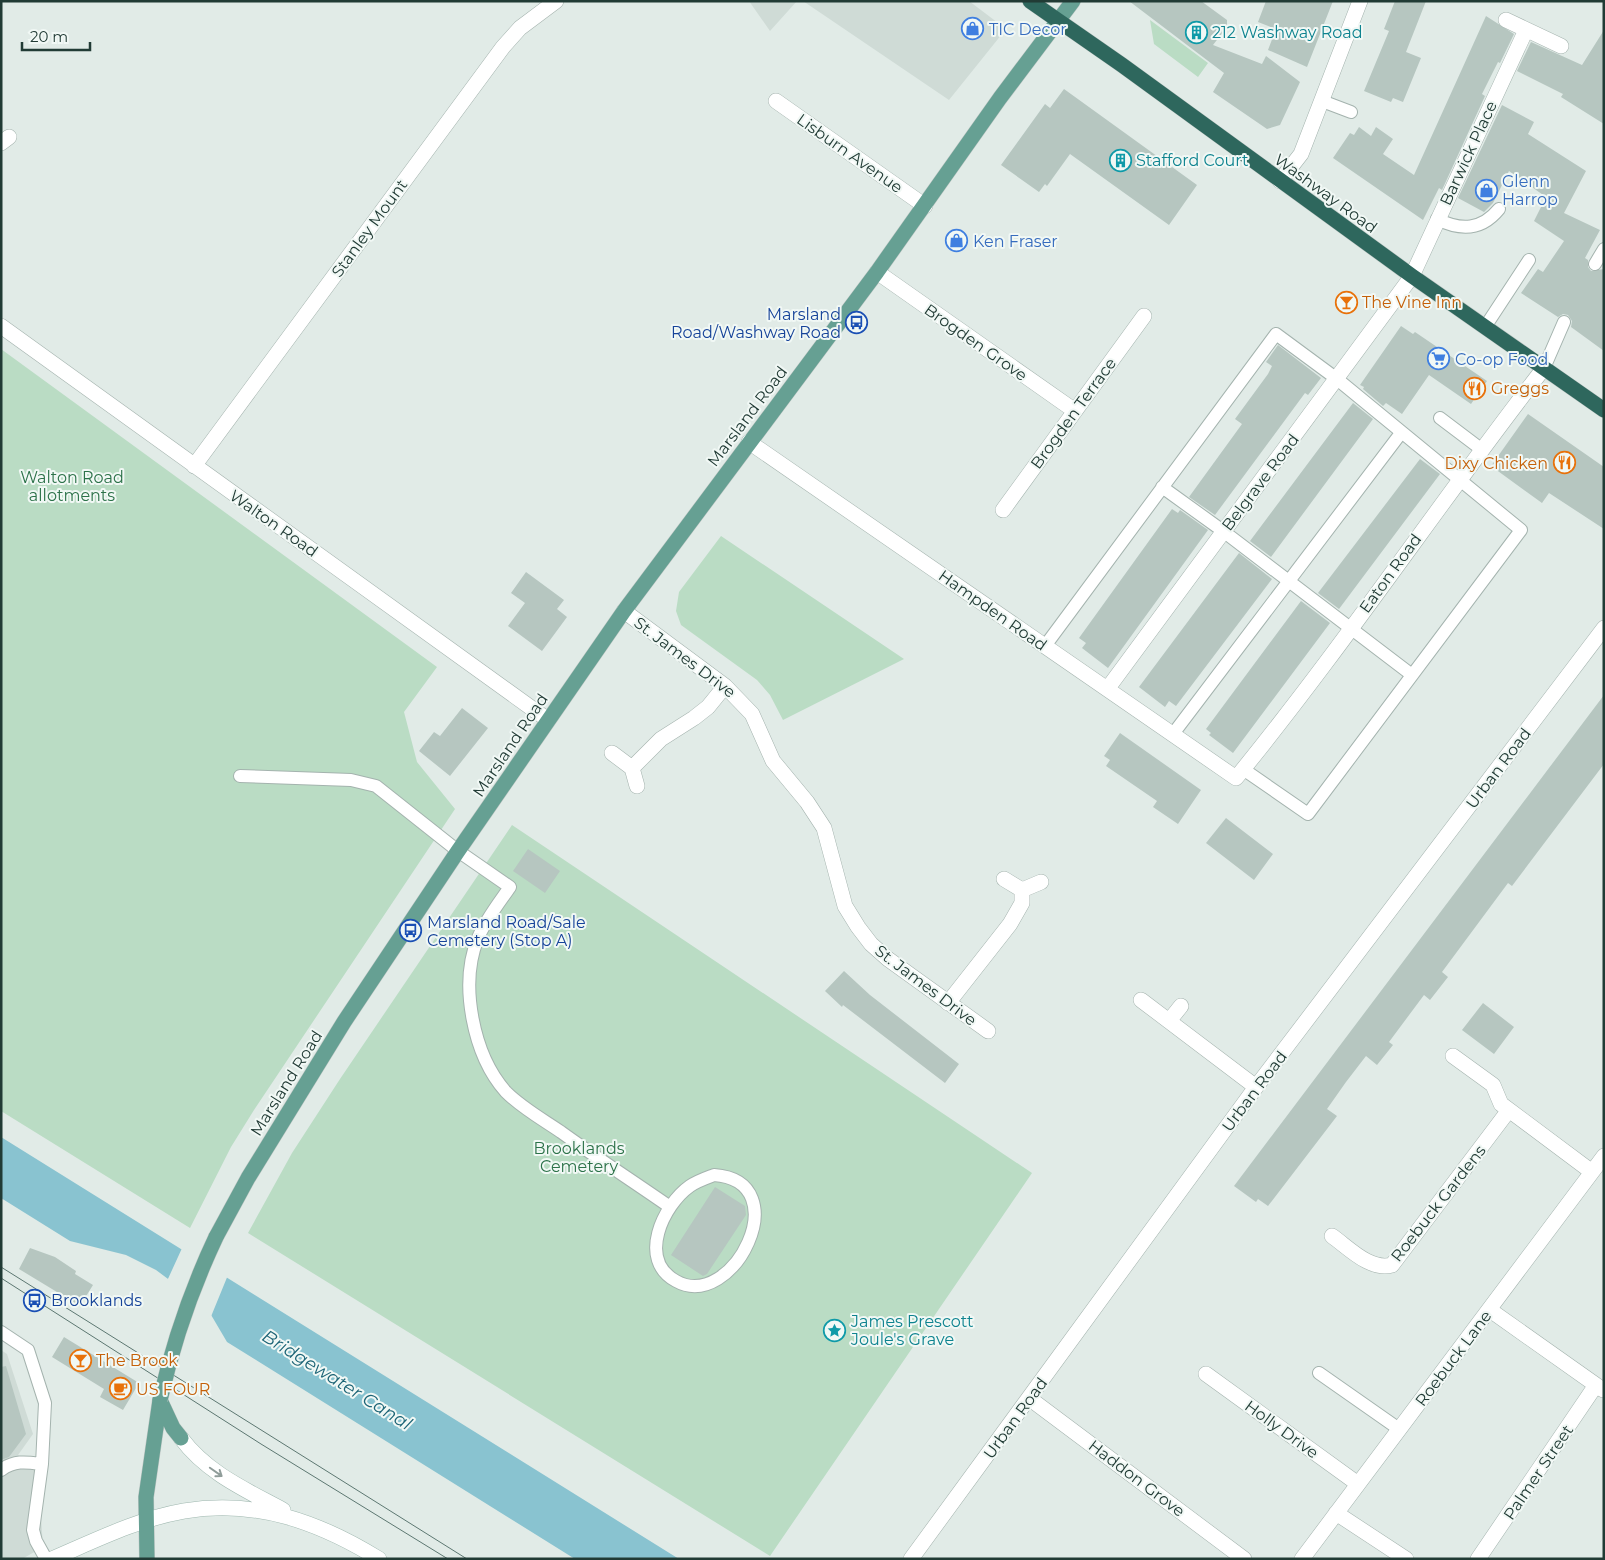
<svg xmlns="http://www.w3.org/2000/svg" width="1605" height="1560" viewBox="0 0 1605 1560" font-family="Montserrat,sans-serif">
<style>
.built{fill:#cfdbd6}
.green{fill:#badcc4}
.water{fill:#89c3d0}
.pier{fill:#e1ebe7}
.building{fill:#b6c6c0}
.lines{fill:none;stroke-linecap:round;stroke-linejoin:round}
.lane-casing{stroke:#a4b3ae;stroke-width:14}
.street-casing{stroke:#a4b3ae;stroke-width:16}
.secondary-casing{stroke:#9fb7af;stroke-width:16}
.primary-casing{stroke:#c1c8c6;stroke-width:16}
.highway-casing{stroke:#c1c8c6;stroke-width:16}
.lane{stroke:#fff;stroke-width:12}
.street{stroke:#fff;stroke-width:15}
.secondary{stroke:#fff;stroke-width:15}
.primary{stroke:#66a093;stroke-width:15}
.highway{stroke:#2e675d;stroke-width:15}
.tram{stroke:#5c7771;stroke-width:1}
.primary-bridge-casing{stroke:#c1c8c6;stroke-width:16;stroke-linecap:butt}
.primary-bridge{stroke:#66a093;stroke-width:15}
.oneway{stroke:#909d9a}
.labels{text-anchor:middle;stroke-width:4;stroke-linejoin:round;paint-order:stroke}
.shop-label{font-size:16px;fill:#366cbe;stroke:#f1f8f5;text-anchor:start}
.culture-label{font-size:16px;fill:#0d838f;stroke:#f1f8f5;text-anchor:start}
.street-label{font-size:16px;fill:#213b35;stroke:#f1f8f5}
.food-label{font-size:16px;fill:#c56008;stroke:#f1f8f5;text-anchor:start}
.transit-label{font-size:16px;fill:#164399;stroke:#f1f8f5;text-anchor:start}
.park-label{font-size:16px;fill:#2c7249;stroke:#f1f8f5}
.water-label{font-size:18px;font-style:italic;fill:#1c6476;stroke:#f1f8f5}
</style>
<rect width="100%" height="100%" fill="#e1ebe7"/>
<!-- built -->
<path class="built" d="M 749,1 L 797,1 L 770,31 Z
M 803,1 L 969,1 L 1006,29 L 949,100 Z
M 1,1350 L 7,1354 L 33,1434 L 18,1455 L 38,1472 L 43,1547 L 22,1559 L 1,1559 Z"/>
<!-- green -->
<path class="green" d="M 1150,20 L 1208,63 L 1198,77 L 1154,44 Z
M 1,349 L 437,667 L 404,712 L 417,762 L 455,809 L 254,1110 L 231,1147 L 190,1228 L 1,1111 Z
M 721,536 L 904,659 L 783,720 L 770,695 L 757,680 L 681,625 L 676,611 L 679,592 Z
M 512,825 L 1032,1173 L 770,1556 L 248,1233 L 292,1153 L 340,1079 Z"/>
<!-- water -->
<path class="water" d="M 1,1137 L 679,1559 L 575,1559 L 227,1342 L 207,1308 L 156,1270 L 126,1255 L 70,1241 L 1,1198 Z"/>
<!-- pier -->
<path class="pier" d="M 183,1246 L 228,1275 L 210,1319 L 205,1310 L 167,1281 Z"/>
<!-- building -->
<path class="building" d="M 1129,1 L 1201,1 L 1227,20 L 1227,27 L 1213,45 L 1262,64 L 1266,56 L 1300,82 L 1280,125 L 1267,129 L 1213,92 L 1224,73 Z
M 1266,1 L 1333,1 L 1307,67 L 1268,50 L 1276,29 L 1258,22 Z
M 1395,1 L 1426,1 L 1406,52 L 1421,58 L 1403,102 L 1393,98 L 1391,102 L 1364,91 L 1389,31 L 1384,29 Z
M 1486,16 L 1514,34 L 1500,63 L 1498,62 L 1482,94 L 1485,96 L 1442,190 L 1439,188 L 1423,220 L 1333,158 L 1350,133 L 1354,135 L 1359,127 L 1371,136 L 1376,127 L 1393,139 L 1383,154 L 1414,175 Z
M 1604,30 L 1604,124 L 1561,97 L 1563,94 L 1517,71 L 1531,42 L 1582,65 Z
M 1064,89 L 1197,185 L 1169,225 L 1070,154 L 1047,186 L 1045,184 L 1039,192 L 1001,165 L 1045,104 L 1050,108 Z
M 1502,105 L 1534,122 L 1528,134 L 1586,171 L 1564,213 L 1600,230 L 1585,258 L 1588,260 L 1588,267 L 1591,271 L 1604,269 L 1604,351 L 1571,327 L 1572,321 L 1568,315 L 1563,314 L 1558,317 L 1521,293 L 1538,269 L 1543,272 L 1564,241 L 1534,221 L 1546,197 L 1509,171 L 1493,203 L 1484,212 L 1458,198 Z
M 1401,326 L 1413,334 L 1415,332 L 1487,381 L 1471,404 L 1429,375 L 1402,414 L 1386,403 L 1383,406 L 1363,389 L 1364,387 L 1360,385 Z
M 1278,345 L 1321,378 L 1308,395 L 1305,393 L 1215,515 L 1189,497 L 1242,424 L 1235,419 L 1268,374 L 1272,366 L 1266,362 Z
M 1353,403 L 1373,419 L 1271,557 L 1250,541 Z
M 1528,414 L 1604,467 L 1604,529 L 1549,493 L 1542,503 L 1491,466 Z
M 1420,459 L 1440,474 L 1339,609 L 1318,593 Z
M 1172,509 L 1178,513 L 1180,510 L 1208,530 L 1108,668 L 1082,648 L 1086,643 L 1079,638 Z
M 1239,553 L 1272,579 L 1176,706 L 1169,701 L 1165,707 L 1139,687 Z
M 526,572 L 564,600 L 557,609 L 567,617 L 542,651 L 508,626 L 525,603 L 511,593 Z
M 1301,601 L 1330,623 L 1233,753 L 1209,735 L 1211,733 L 1206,729 Z
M 1604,695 L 1604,764 L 1512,886 L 1508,883 L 1442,972 L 1448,977 L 1430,1000 L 1424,995 L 1389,1042 L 1393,1045 L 1377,1065 L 1366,1056 L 1346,1082 L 1327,1109 L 1337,1116 L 1268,1206 L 1258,1199 L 1256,1202 L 1234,1186 Z
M 462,708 L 488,728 L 450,776 L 419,751 L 434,732 L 440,736 Z
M 1120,733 L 1201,790 L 1178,824 L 1153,807 L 1157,801 L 1106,766 L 1110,760 L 1104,756 Z
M 1226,818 L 1273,854 L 1254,880 L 1206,843 Z
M 528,849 L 560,871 L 545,893 L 513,871 Z
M 844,971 L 870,995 L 959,1064 L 945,1083 L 843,1005 L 842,1007 L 825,991 Z
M 1483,1003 L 1514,1027 L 1494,1054 L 1462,1030 Z
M 715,1187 L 745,1206 L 746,1215 L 707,1274 L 703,1276 L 671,1255 Z
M 30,1248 L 55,1257 L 76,1271 L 75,1274 L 93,1285 L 80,1306 L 19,1269 Z
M 64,1337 L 139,1383 L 123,1410 L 100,1397 L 104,1389 L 52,1357 Z
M 6,1366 L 26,1434 L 9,1457 L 1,1460 L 1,1367 Z"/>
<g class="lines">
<defs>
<path id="lane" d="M 1322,101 L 1351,112
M 1437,219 C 1461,231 1482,230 1499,209
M 1595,264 L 1604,249
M 1485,327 L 1529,260
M 1544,368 L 1564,322
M 1440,418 L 1481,449
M 1162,487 L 1223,531 L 1412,675
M 1045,646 L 1276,334 L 1337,379 L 1521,530 L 1308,814 L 1243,769
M 1173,734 L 1401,433
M 240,776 L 351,780 L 376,786 L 458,851 L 510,887 C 499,903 486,919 478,938 C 459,984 473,1055 506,1092 C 522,1108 542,1119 561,1132 C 597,1158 634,1182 670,1207
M 714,1175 C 799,1181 733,1313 676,1281 C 637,1260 663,1205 690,1186 C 697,1181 706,1178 714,1175 Z
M 1,1332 L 28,1350 L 45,1403 L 42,1464 L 33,1530 L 36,1541 L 46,1559
M 1319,1373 L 1399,1429
M 1,1470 C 15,1460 26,1462 42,1464"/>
<path id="street" d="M 1506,20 L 1561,46
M 776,101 L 925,206
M 1,143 L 9,137
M 1280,181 L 1301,154 L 1360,1
M 877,272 L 1075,411
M 1,326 L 548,720
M 749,442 L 1236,778 C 1344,646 1439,503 1544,368
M 194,466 L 503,47 L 520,28 L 556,1
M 1003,510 L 1144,316
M 624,611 L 725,686 L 752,714 L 773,761 L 807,802 L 824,828 L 845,906 L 858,927 L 871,944 L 888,959 L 988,1031
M 1108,688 L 1412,276 L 1526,30
M 612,753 L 632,768 L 637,786
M 632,768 L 661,739 L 694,718 L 708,707 L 725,686
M 1004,879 L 1022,890
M 1141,1000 L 1256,1087
M 948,1003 L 1010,924 L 1022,903 L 1022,890 L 1041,882
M 1169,1021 L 1181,1006
M 1453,1056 L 1493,1085 L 1501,1104 L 1592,1172
M 1332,1236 C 1349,1248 1370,1271 1392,1265 L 1509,1110
M 1490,1310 L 1603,1390
M 1206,1374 L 1358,1484
M 1029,1398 L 1244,1559
M 1336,1513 L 1406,1559
M 911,1559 L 1256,1087 L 1604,628
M 1302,1559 L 1604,1156
M 1478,1559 L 1596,1385"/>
<path id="secondary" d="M 181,1438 C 207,1473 246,1490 283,1510
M 52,1559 C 94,1541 138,1519 184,1511 C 256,1499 319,1522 379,1559"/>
<path id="primary" d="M 216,1237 L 248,1178 L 344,1022 L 458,851 L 624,611 L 877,272 L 1000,98 L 1073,1
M 160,1400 L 173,1428 L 181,1438
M 147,1559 L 146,1497 L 160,1400"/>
<path id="highway" d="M 1030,1 L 1122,65 L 1412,276 L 1604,410"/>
</defs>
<!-- lane casing -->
<use href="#lane" class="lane-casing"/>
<!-- street casing -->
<use href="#street" class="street-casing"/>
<!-- secondary casing -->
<use href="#secondary" class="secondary-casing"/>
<!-- primary casing -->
<use href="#primary" class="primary-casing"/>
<!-- highway casing -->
<use href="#highway" class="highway-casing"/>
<!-- lane -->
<use href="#lane" class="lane"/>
<!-- street -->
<use href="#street" class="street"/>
<!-- secondary -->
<use href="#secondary" class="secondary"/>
<!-- primary -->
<use href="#primary" class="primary"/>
<!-- highway -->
<use href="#highway" class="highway"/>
<!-- tram -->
<path class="tram" d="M 1,1267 L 467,1559
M 1,1278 L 261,1444 L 448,1559"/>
<defs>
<path id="primary-bridge" d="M 160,1400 C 173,1343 191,1290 216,1237"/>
</defs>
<!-- primary-bridge casing -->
<use href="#primary-bridge" class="primary-bridge-casing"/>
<!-- primary-bridge -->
<use href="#primary-bridge" class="primary-bridge"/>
</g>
<!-- one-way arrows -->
<defs><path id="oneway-shaft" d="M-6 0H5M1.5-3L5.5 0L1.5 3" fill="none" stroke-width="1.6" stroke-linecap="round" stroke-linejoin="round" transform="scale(1.25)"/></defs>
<use class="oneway" href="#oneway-shaft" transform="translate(216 1472) rotate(35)"/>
<!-- icons -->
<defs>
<symbol id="shop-ring" viewBox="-11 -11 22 22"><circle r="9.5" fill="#f1f8f5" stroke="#3f7fe0" stroke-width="1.5"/><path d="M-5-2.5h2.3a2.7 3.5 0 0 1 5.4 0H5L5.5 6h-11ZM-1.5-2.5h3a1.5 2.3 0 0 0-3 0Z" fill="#3f7fe0"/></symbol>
<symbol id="building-ring" viewBox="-11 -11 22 22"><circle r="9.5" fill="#f1f8f5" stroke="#0f9aa8" stroke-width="1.5"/><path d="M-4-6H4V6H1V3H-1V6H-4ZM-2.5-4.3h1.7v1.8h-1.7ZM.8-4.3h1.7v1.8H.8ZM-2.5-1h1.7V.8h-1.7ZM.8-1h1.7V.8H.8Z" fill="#0f9aa8"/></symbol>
<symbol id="bar-ring" viewBox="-11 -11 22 22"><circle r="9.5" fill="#f1f8f5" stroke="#e8710a" stroke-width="1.5"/><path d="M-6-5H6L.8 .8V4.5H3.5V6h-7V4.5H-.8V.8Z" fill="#e8710a"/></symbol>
<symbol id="bus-ring" viewBox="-11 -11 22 22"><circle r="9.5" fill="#f1f8f5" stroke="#1a4fb4" stroke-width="1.5"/><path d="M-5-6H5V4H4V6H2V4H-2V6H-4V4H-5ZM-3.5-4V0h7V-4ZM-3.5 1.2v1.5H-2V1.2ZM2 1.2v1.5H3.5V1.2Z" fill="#1a4fb4"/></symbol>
<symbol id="supermarket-ring" viewBox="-11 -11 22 22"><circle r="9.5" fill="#f1f8f5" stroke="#3f7fe0" stroke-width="1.5"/><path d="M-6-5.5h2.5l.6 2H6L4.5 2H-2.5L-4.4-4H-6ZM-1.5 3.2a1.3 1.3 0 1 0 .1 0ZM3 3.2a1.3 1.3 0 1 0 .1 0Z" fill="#3f7fe0"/></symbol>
<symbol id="restaurant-ring" viewBox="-11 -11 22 22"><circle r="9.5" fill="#f1f8f5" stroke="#e8710a" stroke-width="1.5"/><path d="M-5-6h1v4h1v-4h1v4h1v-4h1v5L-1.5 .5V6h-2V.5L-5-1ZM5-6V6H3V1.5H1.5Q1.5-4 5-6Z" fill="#e8710a"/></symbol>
<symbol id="sight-ring" viewBox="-11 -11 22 22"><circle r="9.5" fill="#f1f8f5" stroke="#0f9aa8" stroke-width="1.5"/><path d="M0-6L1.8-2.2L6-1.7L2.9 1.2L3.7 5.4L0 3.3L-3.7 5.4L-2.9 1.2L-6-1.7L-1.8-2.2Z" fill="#0f9aa8"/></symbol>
<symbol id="cafe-ring" viewBox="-11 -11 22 22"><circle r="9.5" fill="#f1f8f5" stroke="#e8710a" stroke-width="1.5"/><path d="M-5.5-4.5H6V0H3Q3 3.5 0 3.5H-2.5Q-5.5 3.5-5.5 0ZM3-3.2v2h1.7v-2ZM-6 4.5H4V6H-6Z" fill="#e8710a"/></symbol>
</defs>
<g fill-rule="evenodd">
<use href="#shop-ring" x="960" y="16" width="25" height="25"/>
<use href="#building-ring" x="1184" y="20" width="25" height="25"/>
<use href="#building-ring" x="1108" y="148" width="25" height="25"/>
<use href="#shop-ring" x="1474" y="178" width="25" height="25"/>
<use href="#shop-ring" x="944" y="228" width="25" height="25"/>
<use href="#bar-ring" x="1334" y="290" width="25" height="25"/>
<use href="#bus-ring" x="844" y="310" width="25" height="25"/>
<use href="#supermarket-ring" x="1426" y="346" width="25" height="25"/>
<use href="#restaurant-ring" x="1462" y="376" width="25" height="25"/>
<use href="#restaurant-ring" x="1552" y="450" width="25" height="25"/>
<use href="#bus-ring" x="398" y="918" width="25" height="25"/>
<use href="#bus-ring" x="22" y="1288" width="25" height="25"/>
<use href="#sight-ring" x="822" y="1318" width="25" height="25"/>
<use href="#bar-ring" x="68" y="1348" width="25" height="25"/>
<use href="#cafe-ring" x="108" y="1376" width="25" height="25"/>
</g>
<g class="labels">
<!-- shop labels -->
<g class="shop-label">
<text x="989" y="35">TIC Decor</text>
<text x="1502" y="187">Glenn<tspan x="1502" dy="18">Harrop</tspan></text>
<text x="973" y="247">Ken Fraser</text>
<text x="1455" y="365">Co-op Food</text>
</g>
<!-- culture labels -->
<g class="culture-label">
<text x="1212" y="38">212 Washway Road</text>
<text x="1136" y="166">Stafford Court</text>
<text x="851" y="1327">James Prescott<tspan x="851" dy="18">Joule's Grave</tspan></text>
</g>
<!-- street labels -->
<g class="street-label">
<text transform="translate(850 153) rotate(35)" y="6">Lisburn Avenue</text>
<text transform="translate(1468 153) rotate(-65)" y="6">Barwick Place</text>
<text transform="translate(1326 193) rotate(36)" y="6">Washway Road</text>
<text transform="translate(369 228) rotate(-54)" y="6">Stanley Mount</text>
<text transform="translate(976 342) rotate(35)" y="6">Brogden Grove</text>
<text transform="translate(1073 413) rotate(-54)" y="6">Brogden Terrace</text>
<text transform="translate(747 416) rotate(-53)" y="6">Marsland Road</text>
<text transform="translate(1260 482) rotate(-53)" y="6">Belgrave Road</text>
<text transform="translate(274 523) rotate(35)" y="6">Walton Road</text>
<text transform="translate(1390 573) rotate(-54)" y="6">Eaton Road</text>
<text transform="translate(993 610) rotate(35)" y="6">Hampden Road</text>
<text transform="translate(685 657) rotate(37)" y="6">St. James Drive</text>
<text transform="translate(510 745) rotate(-56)" y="6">Marsland Road</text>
<text transform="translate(1498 768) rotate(-53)" y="6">Urban Road</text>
<text transform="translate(926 985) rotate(37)" y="6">St. James Drive</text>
<text transform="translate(286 1083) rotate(-58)" y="6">Marsland Road</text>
<text transform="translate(1254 1091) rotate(-53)" y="6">Urban Road</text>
<text transform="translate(1438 1203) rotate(-52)" y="6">Roebuck Gardens</text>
<text transform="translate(1453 1358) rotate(-53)" y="6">Roebuck Lane</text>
<text transform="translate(1015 1418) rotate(-54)" y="6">Urban Road</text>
<text transform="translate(1282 1429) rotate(36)" y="6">Holly Drive</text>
<text transform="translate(1538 1472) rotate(-56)" y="6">Palmer Street</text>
<text transform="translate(1137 1478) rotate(37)" y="6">Haddon Grove</text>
</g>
<!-- food labels -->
<g class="food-label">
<text x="1362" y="308">The Vine Inn</text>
<text x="1491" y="394">Greggs</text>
<text x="1548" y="469" text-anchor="end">Dixy Chicken</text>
<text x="96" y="1366">The Brook</text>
<text x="136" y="1395">US FOUR</text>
</g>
<!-- transit labels -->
<g class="transit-label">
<text x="841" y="320" text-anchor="end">Marsland<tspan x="841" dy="18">Road/Washway Road</tspan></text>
<text x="427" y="928">Marsland Road/Sale<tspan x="427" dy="18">Cemetery (Stop A)</tspan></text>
<text x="51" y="1306">Brooklands</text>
</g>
<!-- park labels -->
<g class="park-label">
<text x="72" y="483">Walton Road<tspan x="72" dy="18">allotments</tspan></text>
<text x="579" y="1154">Brooklands<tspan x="579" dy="18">Cemetery</tspan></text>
</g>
<!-- water labels -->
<g class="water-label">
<text transform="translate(337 1380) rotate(32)" y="6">Bridgewater Canal</text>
</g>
</g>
<!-- border -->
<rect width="1605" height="1560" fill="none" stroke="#213b35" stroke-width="5"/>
<!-- scale -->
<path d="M22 42v8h68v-8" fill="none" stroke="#213b35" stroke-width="2.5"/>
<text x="30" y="42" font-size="15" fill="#213b35" stroke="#f1f8f5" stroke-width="4" paint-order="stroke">20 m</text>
</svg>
